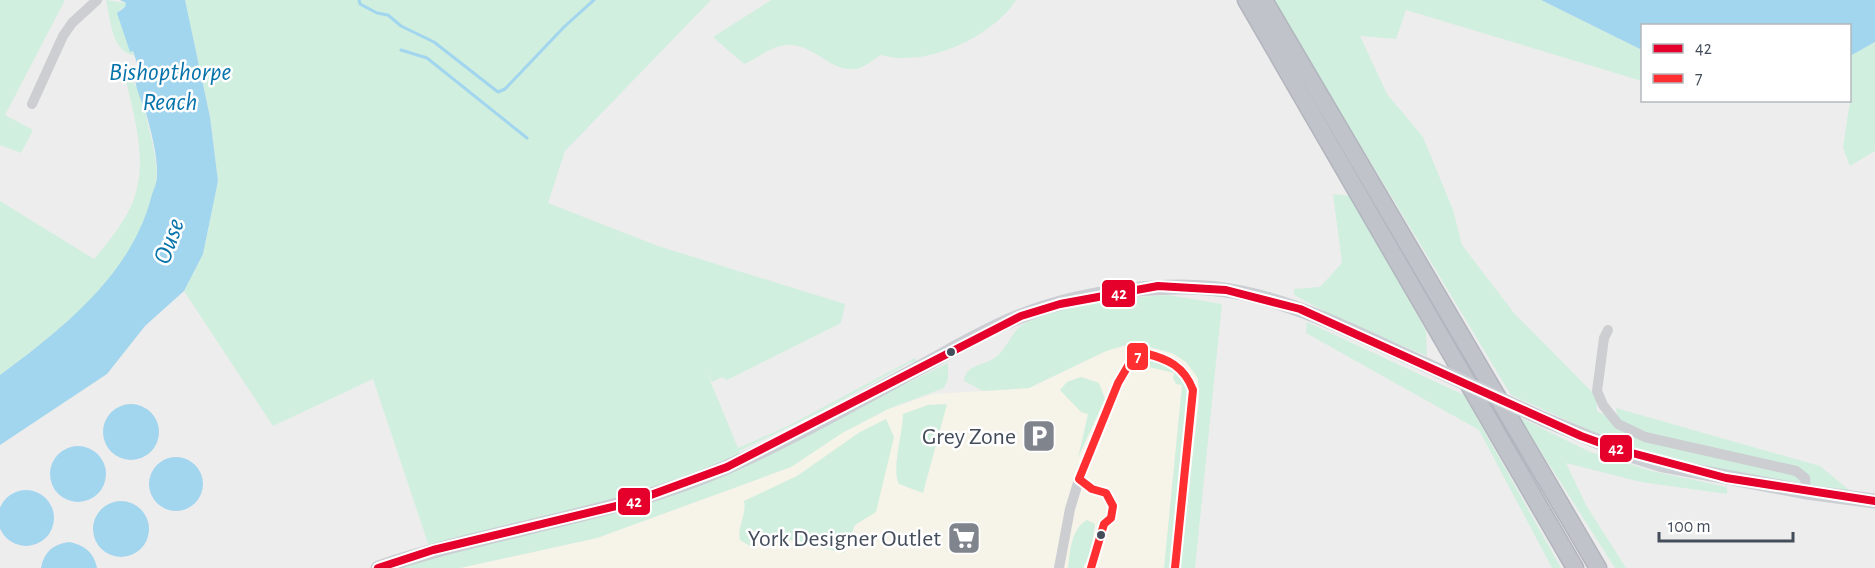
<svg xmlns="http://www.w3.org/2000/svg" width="1875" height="568" viewBox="0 0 1875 568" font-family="'Alegreya Sans',sans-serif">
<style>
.commercial{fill:#f6f3e8}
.green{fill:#d0efdf}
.water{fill:#a2d5ee}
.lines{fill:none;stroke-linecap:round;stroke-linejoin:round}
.stream{stroke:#a2d5ee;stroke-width:3}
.trunk-casing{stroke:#b2b5bd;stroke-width:19}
.minor{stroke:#ccced1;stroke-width:10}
.secondary{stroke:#cbced3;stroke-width:15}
.trunk{stroke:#c0c4ca;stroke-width:16}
.secondary-bridge{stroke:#cbced3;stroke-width:15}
.bus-1-casing{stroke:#fff;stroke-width:12}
.bus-2-casing{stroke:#fff;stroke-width:12}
.bus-1{stroke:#e4002b;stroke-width:8}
.bus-2{stroke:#ff2e31;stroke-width:8}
.bus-dot{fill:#444d5a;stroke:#fff;stroke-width:2}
.labels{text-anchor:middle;stroke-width:5;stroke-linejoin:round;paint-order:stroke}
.poi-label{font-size:24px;fill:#444d5a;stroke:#fff;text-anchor:end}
.water-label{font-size:26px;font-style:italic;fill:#0674ab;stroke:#fff}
.line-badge{stroke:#fff;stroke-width:2}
.badge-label{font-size:16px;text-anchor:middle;font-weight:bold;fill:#fff}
</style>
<rect width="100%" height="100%" fill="#eeeded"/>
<!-- commercial -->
<path class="commercial" d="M 1123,346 L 1146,346 L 1172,353 L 1186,362 L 1198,378 L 1199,400 L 1180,568 L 460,568 L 597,538 L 791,467 L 842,433 L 888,409 L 933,394 L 1029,388 L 1106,351 Z"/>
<!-- green -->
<path class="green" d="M 0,0 L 65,0 L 5,115 L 33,130 L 21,153 L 0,145 Z
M 106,0 L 126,3 L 125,7 L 119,10 L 134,55 C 112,53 110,18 106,0 Z
M 185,0 L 711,0 L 565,151 L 548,203 L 658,246 L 845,304 L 841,323 L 727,380 L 722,377 L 712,382 L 707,373 L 738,448 L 788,426 L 915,358 L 919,366 L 914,362 L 909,363 L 822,411 L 739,451 L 741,456 C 640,497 534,521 429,546 L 373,379 L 273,426 L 184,291 L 203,254 L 218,181 L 210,117 Z
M 771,0 L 1016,0 C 992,38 924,68 881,55 C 874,59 867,65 860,68 C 835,76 816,46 791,45 C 772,44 761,57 744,64 L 713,37 Z
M 1273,0 L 1541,0 L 1642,50 L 1642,81 L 1406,10 L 1396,39 L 1360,36 L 1387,94 L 1423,137 L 1453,210 L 1462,245 L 1514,313 L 1596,396 L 1597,411 L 1618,421 L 1616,408 L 1820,466 L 1855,495 L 1670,459 L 1613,441 L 1511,395 Z
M 1875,42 L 1875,151 L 1850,166 L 1843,148 L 1851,94 L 1850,56 Z
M 124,72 C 140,85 145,108 149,129 C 153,143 156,159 157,174 C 157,182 153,192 151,201 C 131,276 60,331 0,375 L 0,201 L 94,259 C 110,240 130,216 136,192 C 147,153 132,109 124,72 Z
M 1333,194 L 1351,196 L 1426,331 L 1427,356 L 1337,318 L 1294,295 L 1294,289 L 1320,287 L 1342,263 Z
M 1168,295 L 1222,304 L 1195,568 L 1180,568 L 1199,400 L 1198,378 L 1186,362 L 1172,353 L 1146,346 L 1123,346 L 1106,351 L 1029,388 L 983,391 L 964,381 C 966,363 985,366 996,357 C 1007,348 1011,333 1022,325 C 1053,305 1131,297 1168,295 Z
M 1307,322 L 1464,395 L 1561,568 L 1552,568 L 1479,430 L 1306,333 Z
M 1146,359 C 1168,362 1185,372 1189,396 L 1170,568 L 1164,568 L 1182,385 L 1176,384 L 1173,378 L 1174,373 L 1141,365 L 1129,367 Z
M 948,363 L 948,379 L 944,388 L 888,409 L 842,433 L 791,467 L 597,538 L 460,568 L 394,568 L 622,511 L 698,485 Z
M 1081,377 L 1099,383 L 1105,399 L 1078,458 L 1088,414 L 1081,412 L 1060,390 L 1067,382 Z
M 947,404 L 923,493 L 899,484 C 891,470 903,433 903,414 L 928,405 Z
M 1519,417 L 1590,452 L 1652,471 L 1727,487 L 1727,494 L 1641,482 L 1566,463 L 1586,505 L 1626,568 L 1615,568 Z
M 886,419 L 894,437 L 876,512 L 855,525 L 844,553 L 753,531 L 750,546 L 740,540 C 737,526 747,514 744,501 L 797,476 L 860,432 Z
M 1087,520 L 1095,524 L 1091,552 L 1083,568 L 1068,568 C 1070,551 1071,529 1087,520 Z"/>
<!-- water -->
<path class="water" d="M 120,0 L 185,0 L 210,117 L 218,181 L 203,254 L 184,291 L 145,326 L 107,374 L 0,445 L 0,375 C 61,330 131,275 151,198 C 153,191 157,183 157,176 C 158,157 151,131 146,113 C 142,101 136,91 135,78 L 140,72 L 133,51 L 130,52 L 117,13 L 125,7 L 126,3 Z
M 1541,0 L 1875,0 L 1875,42 L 1850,56 L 1850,26 L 1642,26 L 1642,50 Z
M103 432a28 28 0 1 1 56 0a28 28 0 1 1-56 0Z
M50 474a28 28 0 1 1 56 0a28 28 0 1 1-56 0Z
M149 484a27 27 0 1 1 54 0a27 27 0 1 1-54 0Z
M-2 518a28 28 0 1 1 56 0a28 28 0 1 1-56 0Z
M93 529a28 28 0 1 1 56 0a28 28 0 1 1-56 0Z
M 69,542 C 84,545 94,552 97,568 L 41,568 C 44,552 53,544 69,542 Z"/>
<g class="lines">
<!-- stream -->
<path class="stream" d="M 359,0 L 360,4 L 377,13 L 388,15 L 401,26 L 434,42 L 498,92 L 505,89 L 564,27 L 594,0
M 401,50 L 427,58 L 527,138"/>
<defs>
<path id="trunk" d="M 1246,0 L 1575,568
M 1264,0 L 1598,568"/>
</defs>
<!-- trunk casing -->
<use href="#trunk" class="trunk-casing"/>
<!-- minor -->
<path class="minor" d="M 32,104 L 63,36 L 72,23 L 97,0
M 1608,330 L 1604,338 L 1597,391 L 1603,405 L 1618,424 L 1645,437 L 1796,471 L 1805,478 L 1806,492
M 1059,568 L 1070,509 L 1081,473 L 1118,383 L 1132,359 L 1144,353 C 1169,359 1185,364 1193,390 L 1175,568"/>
<!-- secondary -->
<path class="secondary" d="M 1543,419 L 1628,454 L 1663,465 L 1806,492 L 1875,501
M 378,568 C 493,529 615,516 727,467 C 792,438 854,403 917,369 C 951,351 985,330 1021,316 C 1084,291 1176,279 1242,293 C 1306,306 1365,338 1424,364"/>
<!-- trunk -->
<use href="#trunk" class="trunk"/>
<!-- secondary-bridge -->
<path class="secondary-bridge" d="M 1424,364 L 1543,419"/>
<defs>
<path id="bus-1" d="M 378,568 L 433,550 L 629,503 L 727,467 L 1021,316 L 1060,304 L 1158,286 L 1226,290 L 1300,309 L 1581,436 L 1617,449 L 1726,478 L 1875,501"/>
<path id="bus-2" d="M 1091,568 L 1104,524 L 1111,518 L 1113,506 L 1106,493 L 1092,489 L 1079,479 L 1118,383 L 1132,359 L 1144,353 C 1168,359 1184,366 1193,390 L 1175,568"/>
</defs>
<!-- bus-1 casing -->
<use href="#bus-1" class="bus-1-casing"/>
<!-- bus-2 casing -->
<use href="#bus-2" class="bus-2-casing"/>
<!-- bus-1 -->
<use href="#bus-1" class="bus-1"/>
<!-- bus-2 -->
<use href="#bus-2" class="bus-2"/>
</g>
<!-- icons -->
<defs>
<symbol id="parking-square" viewBox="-11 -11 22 22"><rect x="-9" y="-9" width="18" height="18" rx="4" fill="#80858d" stroke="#fff"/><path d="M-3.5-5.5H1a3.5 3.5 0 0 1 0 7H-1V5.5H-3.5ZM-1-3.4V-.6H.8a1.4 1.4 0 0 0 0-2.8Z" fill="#fff"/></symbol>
<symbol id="supermarket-square" viewBox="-11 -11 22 22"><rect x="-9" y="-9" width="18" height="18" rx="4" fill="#80858d" stroke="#fff"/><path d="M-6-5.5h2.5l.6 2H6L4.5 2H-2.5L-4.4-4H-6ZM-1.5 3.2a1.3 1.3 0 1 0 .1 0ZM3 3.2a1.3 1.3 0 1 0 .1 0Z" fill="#fff"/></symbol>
</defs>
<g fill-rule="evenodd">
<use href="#parking-square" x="1020" y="417" width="38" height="38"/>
<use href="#supermarket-square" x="945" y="519" width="38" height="38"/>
</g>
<!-- markers -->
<g class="bus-dot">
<circle cx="951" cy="352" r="5"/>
<circle cx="1101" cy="535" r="5"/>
</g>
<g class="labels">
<!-- poi labels -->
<g class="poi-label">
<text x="1016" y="444">Grey Zone</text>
<text x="941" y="546">York Designer Outlet</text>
</g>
<!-- water labels -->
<g class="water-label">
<text x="170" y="80">Bishopthorpe<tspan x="170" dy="30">Reach</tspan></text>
<text transform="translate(168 241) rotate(-70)" y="9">Ouse</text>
</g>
</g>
<g class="line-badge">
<rect x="1101" y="279" width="35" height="29" rx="6" fill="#e4002b"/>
<rect x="1126" y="342" width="23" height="29" rx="6" fill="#ff2e31"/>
<rect x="1599" y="434" width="34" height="29" rx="6" fill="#e4002b"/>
<rect x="617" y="487" width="34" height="29" rx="6" fill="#e4002b"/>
</g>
<g class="badge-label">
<text x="1119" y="299">42</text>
<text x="1138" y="362">7</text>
<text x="1616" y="454">42</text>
<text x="634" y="507">42</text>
</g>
<!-- legend -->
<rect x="1641" y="24" width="210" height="78" fill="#ffffff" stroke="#b4b8bd" stroke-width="1.5"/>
<rect x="1653" y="44" width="30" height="9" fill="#e4002b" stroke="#b4b8bd" stroke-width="1.5"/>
<text x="1695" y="54" font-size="18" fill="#444d5a">42</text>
<rect x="1653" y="74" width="30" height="9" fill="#ff2e31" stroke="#b4b8bd" stroke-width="1.5"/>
<text x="1695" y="84" font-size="18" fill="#444d5a">7</text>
<!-- scale -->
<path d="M1659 532v9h134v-9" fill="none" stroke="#444d5a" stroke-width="3"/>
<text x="1668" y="532" font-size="18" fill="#444d5a" stroke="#ffffff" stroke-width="4.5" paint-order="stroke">100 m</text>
</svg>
